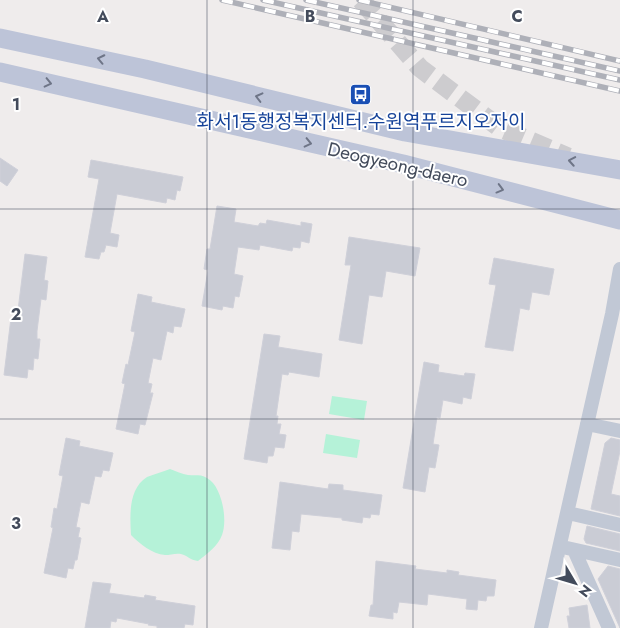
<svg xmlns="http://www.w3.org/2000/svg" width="620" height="628" viewBox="0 0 620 628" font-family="Jost,'Noto Sans KR',sans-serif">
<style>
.green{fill:#b5f2d8}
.building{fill:#caccd5;stroke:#cfd0d9}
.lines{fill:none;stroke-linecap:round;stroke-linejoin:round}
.secondary-tunnel{stroke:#cdcccf;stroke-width:19;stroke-dasharray:19 9;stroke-linecap:butt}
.minor{stroke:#c1c8d5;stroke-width:14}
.secondary{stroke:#bdc4d8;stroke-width:19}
.rail-casing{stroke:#aeb0b8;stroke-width:5.5}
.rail{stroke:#fff;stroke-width:4;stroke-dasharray:11;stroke-linecap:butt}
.oneway{stroke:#6e7587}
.grid{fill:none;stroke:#434b5b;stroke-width:1;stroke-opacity:0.55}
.labels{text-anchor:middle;stroke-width:4;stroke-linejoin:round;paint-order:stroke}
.transit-label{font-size:19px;fill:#164399;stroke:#fff}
.street-label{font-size:19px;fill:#434b5b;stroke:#fff}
.grid-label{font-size:16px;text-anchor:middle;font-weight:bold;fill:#434b5b;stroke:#fff;stroke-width:4;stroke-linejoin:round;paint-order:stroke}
</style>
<rect width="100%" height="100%" fill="#efecec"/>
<!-- green -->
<path class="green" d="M 332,396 L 367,401 L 364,420 L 329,414 Z
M 326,434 L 360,440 L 357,458 L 323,453 Z
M 170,469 C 176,471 182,474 188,475 C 195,476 201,474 207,478 C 222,486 228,520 222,535 C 218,546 207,554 198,561 C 191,560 190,558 184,555 C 178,552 171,555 165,555 C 152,554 140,544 131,535 C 130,516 128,489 147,477 C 154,474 163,472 170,469 Z"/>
<!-- building -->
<path class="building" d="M 0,158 L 18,170 L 7,186 L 0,181 Z
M 91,160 L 183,177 L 180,191 L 177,190 L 175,200 L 167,198 L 166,203 L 117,194 L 110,233 L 119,235 L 117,247 L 106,245 L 104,252 L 101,252 L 99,259 L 85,257 L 99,179 L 88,177 Z
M 217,206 L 236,209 L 234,222 L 258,226 L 260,223 L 266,224 L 267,220 L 301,226 L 301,222 L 312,224 L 309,243 L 301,241 L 300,248 L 293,247 L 292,251 L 260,245 L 259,250 L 238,247 L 234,274 L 243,276 L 239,297 L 235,296 L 233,308 L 223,306 L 222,310 L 202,306 L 208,270 L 204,269 L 207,249 L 210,249 Z
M 349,237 L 420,248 L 415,276 L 386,271 L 382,297 L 369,295 L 362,344 L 339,340 L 351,265 L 345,265 Z
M 25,254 L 47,257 L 44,280 L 48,281 L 46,300 L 41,299 L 37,331 L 37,339 L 40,339 L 38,359 L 34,358 L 33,370 L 28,369 L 27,378 L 4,375 L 11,318 L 17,318 Z
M 494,258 L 554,269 L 549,295 L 532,292 L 529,310 L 520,308 L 513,351 L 485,347 L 496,285 L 489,284 Z
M 138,294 L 152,297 L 151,302 L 185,309 L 181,327 L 174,326 L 173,333 L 167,331 L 161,360 L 153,358 L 148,383 L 152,384 L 150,393 L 153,393 L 145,425 L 140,424 L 138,434 L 116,429 L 125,384 L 122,383 L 126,364 L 128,365 L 135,332 L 131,331 Z
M 264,334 L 280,336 L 278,347 L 322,354 L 319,377 L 289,372 L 288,375 L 282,374 L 276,416 L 278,416 L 277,424 L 281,424 L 279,434 L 286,435 L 284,448 L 275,447 L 273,456 L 268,456 L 267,463 L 244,459 Z
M 424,362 L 439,365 L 438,372 L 464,376 L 465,373 L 475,374 L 471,399 L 463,397 L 462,404 L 443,400 L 440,418 L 437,417 L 433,444 L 439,445 L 435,468 L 429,467 L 425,492 L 403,488 Z
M 66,438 L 80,441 L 79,446 L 113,453 L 109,471 L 103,470 L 101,477 L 95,476 L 89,504 L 81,502 L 76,527 L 80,528 L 78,537 L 81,538 L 77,560 L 75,560 L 73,569 L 68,568 L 66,578 L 44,573 L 53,528 L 51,527 L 54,508 L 57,509 L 63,476 L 59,475 Z
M 611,438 L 620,440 L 620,451 L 611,494 L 620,496 L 620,516 L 591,509 L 605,443 Z
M 280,482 L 328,489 L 329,484 L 343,485 L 343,490 L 382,495 L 379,515 L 371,514 L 370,518 L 363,517 L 362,523 L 342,520 L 342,518 L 301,514 L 299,532 L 292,531 L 290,550 L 272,548 Z
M 587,526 L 620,534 L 620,551 L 586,543 L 584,539 Z
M 376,561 L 416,566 L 415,569 L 447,573 L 447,570 L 459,572 L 458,575 L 496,580 L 494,596 L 487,596 L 486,601 L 478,600 L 477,610 L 466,609 L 467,599 L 428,594 L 427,605 L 399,602 L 397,613 L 393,612 L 393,619 L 369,616 L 371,605 L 373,605 Z
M 608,566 L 620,569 L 620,628 L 598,579 Z
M 93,582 L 111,584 L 109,593 L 144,598 L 145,595 L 156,597 L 155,600 L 195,606 L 193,625 L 185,624 L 184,628 L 157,628 L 157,626 L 148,625 L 149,624 L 117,618 L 116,622 L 111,621 L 110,628 L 85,628 Z
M 587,605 L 590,628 L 569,628 L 567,616 L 570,616 L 569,608 Z"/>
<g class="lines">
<!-- secondary-tunnel -->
<path class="secondary-tunnel" d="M 361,0 L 420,68 L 500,128 L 568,157"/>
<!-- minor -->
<path class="minor" d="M 587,424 L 620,431
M 568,513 L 620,525
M 567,548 L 620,560
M 574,550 L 609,628
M 541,628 L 612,314 L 620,269"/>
<!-- secondary -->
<path class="secondary" d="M 0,38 L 145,69 L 405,132 L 620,170
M 0,72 L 403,164 L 620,220"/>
<defs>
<path id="rail" d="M 222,0 L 620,91
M 263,0 L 620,80
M 306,0 L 620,71
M 359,0 L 620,61"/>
</defs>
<!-- rail casing -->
<use href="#rail" class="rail-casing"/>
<!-- rail -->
<use href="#rail" class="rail"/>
</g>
<!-- one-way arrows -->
<defs><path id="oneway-chevron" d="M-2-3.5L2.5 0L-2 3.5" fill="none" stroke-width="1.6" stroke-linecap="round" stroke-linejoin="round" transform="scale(1.25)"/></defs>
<g class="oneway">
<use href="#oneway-chevron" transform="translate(101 59) rotate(-168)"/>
<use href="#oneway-chevron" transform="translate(48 83) rotate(13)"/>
<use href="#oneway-chevron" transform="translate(259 97) rotate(-166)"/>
<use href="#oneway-chevron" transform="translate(308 143) rotate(13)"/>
<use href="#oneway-chevron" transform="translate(572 161) rotate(-170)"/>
<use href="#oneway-chevron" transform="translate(500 189) rotate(15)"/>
</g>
<!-- grid -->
<path class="grid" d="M 207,0 L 207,628M 413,0 L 413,628M 0,209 L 620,209M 0,419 L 620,419"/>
<!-- icons -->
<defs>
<symbol id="bus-square" viewBox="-11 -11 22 22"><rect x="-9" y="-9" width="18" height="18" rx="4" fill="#1a4fb4" stroke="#fff"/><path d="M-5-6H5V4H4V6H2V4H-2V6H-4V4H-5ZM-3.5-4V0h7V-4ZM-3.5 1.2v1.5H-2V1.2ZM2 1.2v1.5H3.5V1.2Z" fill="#fff"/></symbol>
</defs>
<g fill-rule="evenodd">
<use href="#bus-square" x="348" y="82" width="25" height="25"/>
</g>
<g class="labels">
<!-- transit labels -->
<g class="transit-label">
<text x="361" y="128">화서1동행정복지센터.수원역푸르지오자이</text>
</g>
<!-- street labels -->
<g class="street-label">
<text transform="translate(398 164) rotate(13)" y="7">Deogyeong-daero</text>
</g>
</g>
<g class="grid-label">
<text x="103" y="22">A</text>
<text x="310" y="22">B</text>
<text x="517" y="22">C</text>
<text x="16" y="110">1</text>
<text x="16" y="320">2</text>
<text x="16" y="529">3</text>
</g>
<!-- north arrow -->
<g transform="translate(575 583) rotate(128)" stroke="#ffffff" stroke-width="4" paint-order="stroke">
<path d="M0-4L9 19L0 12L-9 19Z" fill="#434b5b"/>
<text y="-8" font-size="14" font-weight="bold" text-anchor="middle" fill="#434b5b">N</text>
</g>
</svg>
